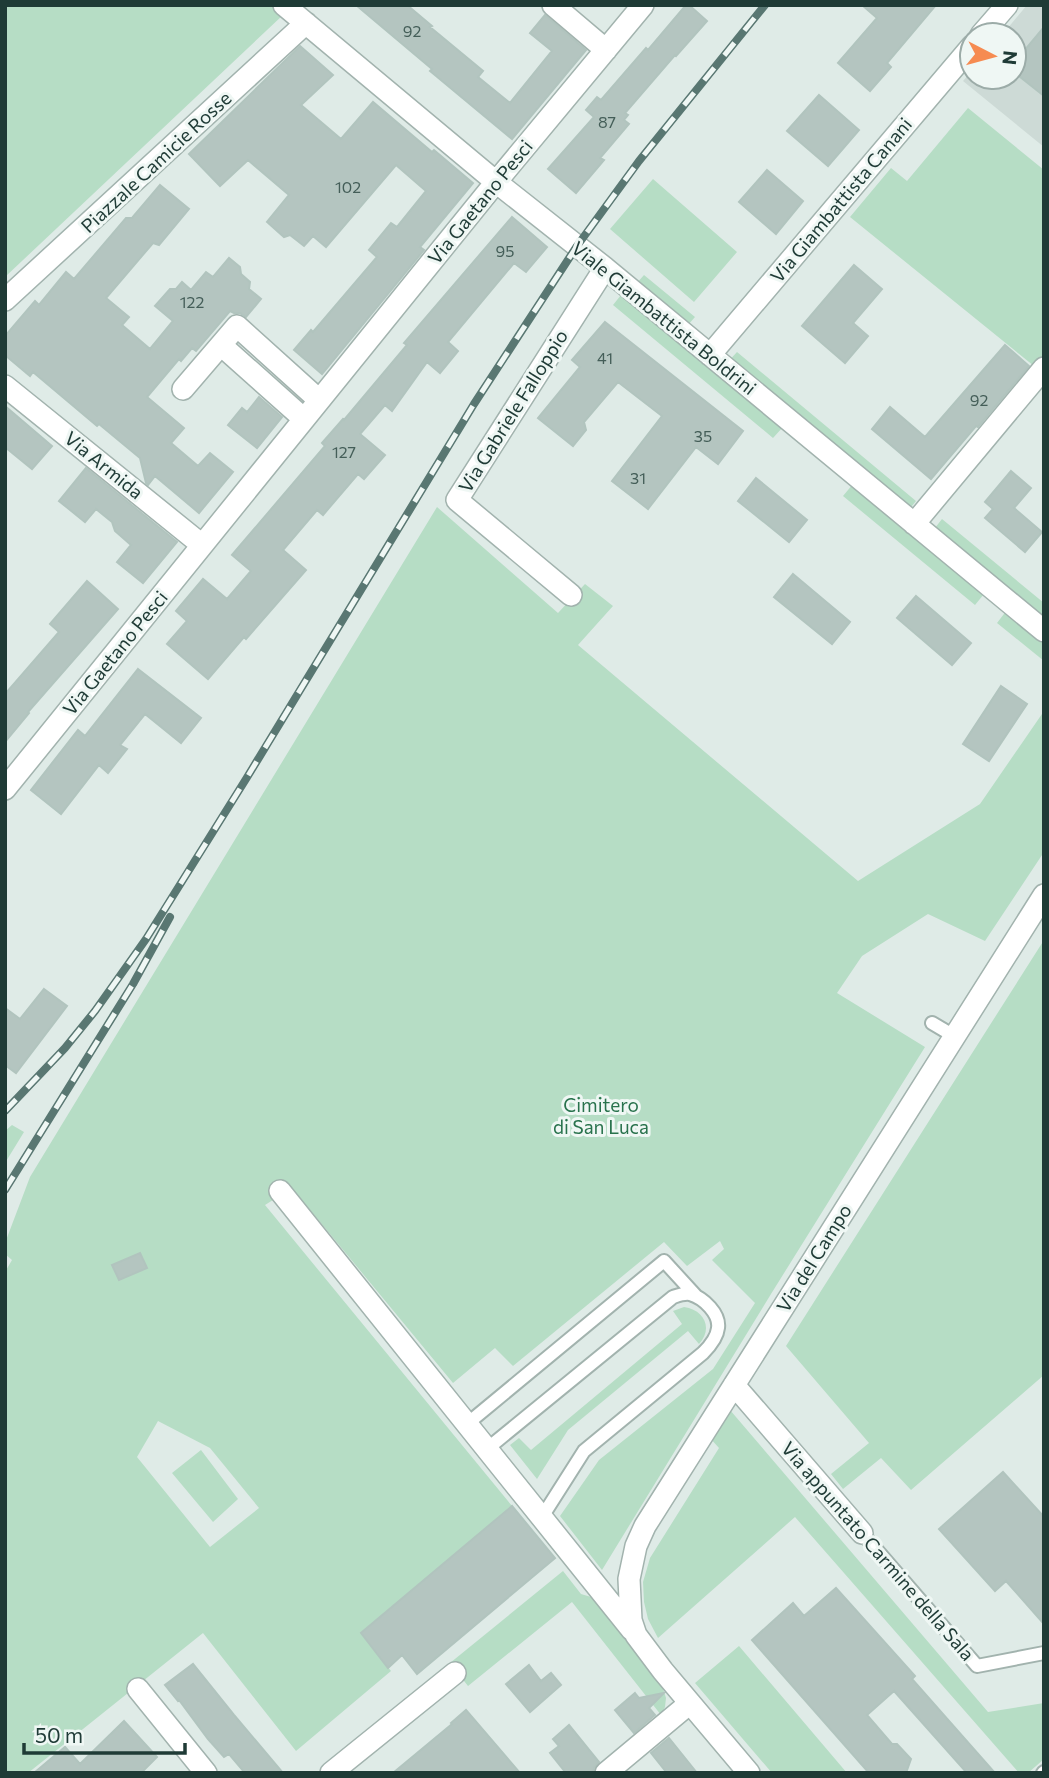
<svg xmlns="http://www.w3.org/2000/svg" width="1049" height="1778" viewBox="0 0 1049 1778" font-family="Commissioner,sans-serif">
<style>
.built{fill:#cddad6}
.green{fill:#b6ddc5;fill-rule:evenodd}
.building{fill:#b4c5c0;stroke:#b1c4be;stroke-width:2}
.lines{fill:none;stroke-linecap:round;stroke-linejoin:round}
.service-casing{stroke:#a2b3ae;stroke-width:16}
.minor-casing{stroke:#a2b3ae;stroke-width:24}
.service{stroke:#fff;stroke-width:12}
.minor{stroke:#fff;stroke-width:21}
.rail-casing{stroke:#597772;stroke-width:8}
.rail{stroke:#eff7f4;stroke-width:5;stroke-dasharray:16;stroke-linecap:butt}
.labels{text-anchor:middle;stroke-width:6;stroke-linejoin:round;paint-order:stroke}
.number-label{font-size:16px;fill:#445e58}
.street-label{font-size:19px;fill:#1f3b36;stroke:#eff7f4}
.park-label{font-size:19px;fill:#29734d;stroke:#eff7f4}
</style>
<rect width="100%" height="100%" fill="#dfebe7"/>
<!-- built -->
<path class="built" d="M 1027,5 L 1044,5 L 1044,147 L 963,81 L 972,71 L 972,77 L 1014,77 L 1014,35 L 1002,35 Z"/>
<!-- green -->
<path class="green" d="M 5,5 L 271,5 L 283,15 L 5,277 Z
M 968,108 L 1044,170 L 1044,354 L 1034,366 L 850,217 L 891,168 L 907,181 Z
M 653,179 L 737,252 L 694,302 L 610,229 Z
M 644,275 L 695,317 L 687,326 L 636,284 Z
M 621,295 L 783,427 L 773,438 L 613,305 Z
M 737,352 L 916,501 L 907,512 L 726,364 Z
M 853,484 L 984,594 L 975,605 L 843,496 Z
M 437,507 L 558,613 L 585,584 L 613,606 L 578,645 L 858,881 L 980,804 L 1044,711 L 1044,852 L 985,941 L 928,914 L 862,956 L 837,993 L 925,1047 L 771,1294 L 602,1570 L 560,1516 L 599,1460 L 713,1369 L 755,1303 L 712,1260 L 724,1249 L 720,1241 L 687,1266 L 664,1242 L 513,1366 L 495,1348 L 453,1383 L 292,1188 L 265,1205 L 512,1506 L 361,1633 L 391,1671 L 296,1751 L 203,1633 L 28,1773 L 5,1773 L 5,1272 L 12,1260 L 5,1254 L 5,1243 L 30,1177 ZM 158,1421 L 210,1448 L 259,1508 L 210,1547 L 137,1457 Z
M 942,519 L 1044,603 L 1044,625 L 931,533 Z
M 1007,610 L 1044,640 L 1044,661 L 997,623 Z
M 1044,940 L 1044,1375 L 911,1490 L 881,1458 L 843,1489 L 831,1474 L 869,1443 L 786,1346 Z
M 12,1125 L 24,1132 L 5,1163 L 5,1131 Z
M 684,1307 C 705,1310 713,1329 699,1344 L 688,1331 L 568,1430 L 537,1479 L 510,1445 L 519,1438 L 531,1450 L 682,1324 L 673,1311 Z
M 730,1410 L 988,1712 L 1044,1703 L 1044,1759 L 1028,1773 L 1019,1773 L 795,1517 L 658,1638 L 648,1619 L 644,1602 L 643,1582 L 650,1558 L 719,1448 L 710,1438 Z
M 201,1450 L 238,1499 L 213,1522 L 172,1473 Z
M 563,1571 L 581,1594 L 591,1597 L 601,1604 L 661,1682 L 666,1698 L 665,1707 L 661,1715 L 572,1602 L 468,1686 L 450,1663 Z
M 739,1646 L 847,1773 L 772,1773 L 695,1683 Z"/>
<!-- building -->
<path class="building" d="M 356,5 L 407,5 L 432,26 L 430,27 L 483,71 L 478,77 L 510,103 L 552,51 L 530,33 L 545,15 L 586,50 L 512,139 L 430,71 L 432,69 Z
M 686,5 L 689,5 L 707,21 L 676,56 L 675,55 L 625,113 L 628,115 L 624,120 L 629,124 L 600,158 L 604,160 L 576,193 L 548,169 L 594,117 L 586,110 L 597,97 L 601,100 L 646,48 L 648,50 Z
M 862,5 L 936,5 L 887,63 L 891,67 L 870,91 L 838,63 L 877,18 Z
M 1044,27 L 1044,96 L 1014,72 L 1014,63 Z
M 300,46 L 333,75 L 301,105 L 341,139 L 373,102 L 432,152 L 434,150 L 473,183 L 420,247 L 424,250 L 322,374 L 294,350 L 311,330 L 313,332 L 377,257 L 369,250 L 391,223 L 397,227 L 426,191 L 396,165 L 326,247 L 313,236 L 304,246 L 290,235 L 284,237 L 267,222 L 289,195 L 248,160 L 220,186 L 189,154 Z
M 819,95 L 859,130 L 828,166 L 787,131 Z
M 767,170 L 803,201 L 776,234 L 739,202 Z
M 160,185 L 189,209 L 159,245 L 153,243 L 106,298 L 129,317 L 122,325 L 150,349 L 173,321 L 155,306 L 170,289 L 176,289 L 182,282 L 191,290 L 206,272 L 213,277 L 229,258 L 240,267 L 241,274 L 250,282 L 249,289 L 261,299 L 246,317 L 240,313 L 234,313 L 230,311 L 196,351 L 192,348 L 181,361 L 179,359 L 147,397 L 184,428 L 171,443 L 198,466 L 210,453 L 233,472 L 199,513 L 155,476 L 148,485 L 146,483 L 140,458 L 99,424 L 97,426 L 33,372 L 30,376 L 5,355 L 5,336 L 35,301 L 39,305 L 66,272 L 74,279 L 126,218 L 132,218 Z
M 512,217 L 547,247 L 526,272 L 514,263 L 448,342 L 458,351 L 440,373 L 427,362 L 392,411 L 385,405 L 360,434 L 385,455 L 364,479 L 358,474 L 323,515 L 317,510 L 283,550 L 306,570 L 246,639 L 244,637 L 208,679 L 167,644 L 187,621 L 176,611 L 203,579 L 227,599 L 251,571 L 232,555 L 325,446 L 322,443 L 343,419 L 344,420 L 407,345 L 404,343 Z
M 854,265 L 882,289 L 853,323 L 868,336 L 845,363 L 802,326 Z
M 605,322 L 743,431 L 718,464 L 696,447 L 648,509 L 612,481 L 662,416 L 618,382 L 584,422 L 586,430 L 573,446 L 538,418 L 580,367 L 572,360 Z
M 1005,345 L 1029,366 L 978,427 L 976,426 L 931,479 L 872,429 L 890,407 L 925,437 Z
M 259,397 L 282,417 L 257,448 L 228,425 L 242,408 L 247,412 Z
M 5,406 L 52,446 L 32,469 L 5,447 Z
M 86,468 L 177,542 L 143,583 L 117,562 L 131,545 L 115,531 L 112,522 L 96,509 L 85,522 L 59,501 Z
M 1011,471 L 1031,488 L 1014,508 L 1042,532 L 1025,552 L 985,518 L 993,509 L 985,502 Z
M 756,478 L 807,520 L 789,542 L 738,501 Z
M 793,574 L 850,622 L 832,644 L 774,597 Z
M 87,581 L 118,609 L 28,712 L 29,713 L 5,742 L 5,694 L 59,632 L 50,624 Z
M 916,596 L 971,643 L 952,665 L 897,618 Z
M 138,669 L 201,718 L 181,743 L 145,714 L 120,745 L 127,749 L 108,773 L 99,765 L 61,814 L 31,790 L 78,730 L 85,736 Z
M 1001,686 L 1027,704 L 989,761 L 963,744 Z
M 44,989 L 67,1006 L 16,1073 L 5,1065 L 5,1008 L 20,1019 Z
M 140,1253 L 147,1268 L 119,1280 L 112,1265 Z
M 1003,1472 L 1044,1517 L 1044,1624 L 1006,1581 L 995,1591 L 939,1529 Z
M 512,1506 L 555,1558 L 417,1674 L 402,1655 L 388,1668 L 361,1633 Z
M 836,1588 L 915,1676 L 912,1679 L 995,1773 L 967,1773 L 894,1691 L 867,1715 L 892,1744 L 897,1744 L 911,1759 L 906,1773 L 869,1773 L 752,1640 L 793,1603 L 804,1616 Z
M 193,1664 L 234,1715 L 283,1773 L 245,1773 L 229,1754 L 224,1757 L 208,1739 L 179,1700 L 178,1701 L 165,1685 Z
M 529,1665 L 541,1681 L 551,1673 L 561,1685 L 530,1712 L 506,1684 Z
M 635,1693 L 639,1698 L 664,1693 L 649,1708 L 655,1715 L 634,1733 L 615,1710 Z
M 466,1710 L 520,1773 L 393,1773 L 452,1724 L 451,1723 Z
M 124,1721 L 157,1757 L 141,1773 L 34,1773 L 65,1747 L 80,1764 Z
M 569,1725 L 599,1762 L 594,1768 L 593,1773 L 566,1773 L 550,1753 L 559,1746 L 553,1739 Z
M 669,1738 L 697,1773 L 667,1773 L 651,1753 Z"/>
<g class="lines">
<defs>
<path id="service" d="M 932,1023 L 954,1036
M 467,1424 L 664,1261 L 696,1296
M 487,1449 L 673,1297 C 679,1295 684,1293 690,1294 C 704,1298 720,1314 718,1328 C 717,1338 710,1346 703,1353 L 584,1451 L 542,1517
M 862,1533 L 977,1666 L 1044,1653
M 1043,1773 L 1044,1772"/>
<path id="minor" d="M 284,5 L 496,182 L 605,268 L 1044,631
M 553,5 L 606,50
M 981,35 L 1007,5
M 5,300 L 306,23
M 221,345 L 304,419
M 710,355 L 972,46
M 5,386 L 202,545
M 183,389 L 237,326 L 319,400
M 914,524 L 1044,368
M 571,595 L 457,500 L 605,268
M 5,789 L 496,182 L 643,5
M 280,1191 L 632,1630
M 734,1385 L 862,1533
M 138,1689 L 206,1773
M 331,1773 L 455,1673
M 606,1773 L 690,1703
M 749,1773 L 663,1671 L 636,1635 L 631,1620 L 629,1579 L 636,1546 L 645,1526 L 1044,895"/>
</defs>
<!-- service casing -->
<use href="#service" class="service-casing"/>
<!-- minor casing -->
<use href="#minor" class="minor-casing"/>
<!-- service -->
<use href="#service" class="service"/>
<!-- minor -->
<use href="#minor" class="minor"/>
<defs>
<path id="rail" d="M 5,1111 L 65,1048 L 95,1011 L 146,939 L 246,779 L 474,404 L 577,246 L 639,161 L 765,5
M 5,1190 L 133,984 L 170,917"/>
</defs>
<!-- rail casing -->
<use href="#rail" class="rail-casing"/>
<!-- rail -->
<use href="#rail" class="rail"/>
</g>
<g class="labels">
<!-- number labels -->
<g class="number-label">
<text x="412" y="37">92</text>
<text x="607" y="128">87</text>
<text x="348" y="193">102</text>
<text x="505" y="257">95</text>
<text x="192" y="308">122</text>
<text x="605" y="364">41</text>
<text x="979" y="406">92</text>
<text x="703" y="442">35</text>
<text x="344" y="458">127</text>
<text x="638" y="484">31</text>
</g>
<!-- street labels -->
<g class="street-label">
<text transform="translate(156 162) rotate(-43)" y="7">Piazzale Camicie Rosse</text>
<text transform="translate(841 200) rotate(-50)" y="7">Via Giambattista Canani</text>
<text transform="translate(480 202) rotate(-51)" y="7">Via Gaetano Pesci</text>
<text transform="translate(664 318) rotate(39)" y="7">Viale Giambattista Boldrini</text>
<text transform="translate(513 411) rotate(-58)" y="7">Via Gabriele Falloppio</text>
<text transform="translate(104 465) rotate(39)" y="7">Via Armida</text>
<text transform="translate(115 653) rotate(-51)" y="7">Via Gaetano Pesci</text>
<text transform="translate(814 1258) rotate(-58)" y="7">Via del Campo</text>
<text transform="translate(878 1551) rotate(49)" y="7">Via appuntato Carmine della Sala</text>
</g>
<!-- park labels -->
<g class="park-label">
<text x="601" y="1112">Cimitero<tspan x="601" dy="22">di San Luca</tspan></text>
</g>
</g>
<!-- border -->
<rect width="1049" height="1778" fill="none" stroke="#1f3b36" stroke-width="14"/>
<!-- north arrow -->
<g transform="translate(993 56) rotate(96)"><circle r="33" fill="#eff7f4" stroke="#9caca8" stroke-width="2"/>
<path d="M0-5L12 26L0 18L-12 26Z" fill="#f68b51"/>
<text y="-10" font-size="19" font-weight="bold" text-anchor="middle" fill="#1f3b36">N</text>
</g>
<!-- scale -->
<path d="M24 1743v10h161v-10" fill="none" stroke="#1f3b36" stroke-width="3.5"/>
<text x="35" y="1743" font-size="21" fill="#1f3b36" stroke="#eff7f4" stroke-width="5" paint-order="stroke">50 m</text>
</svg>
